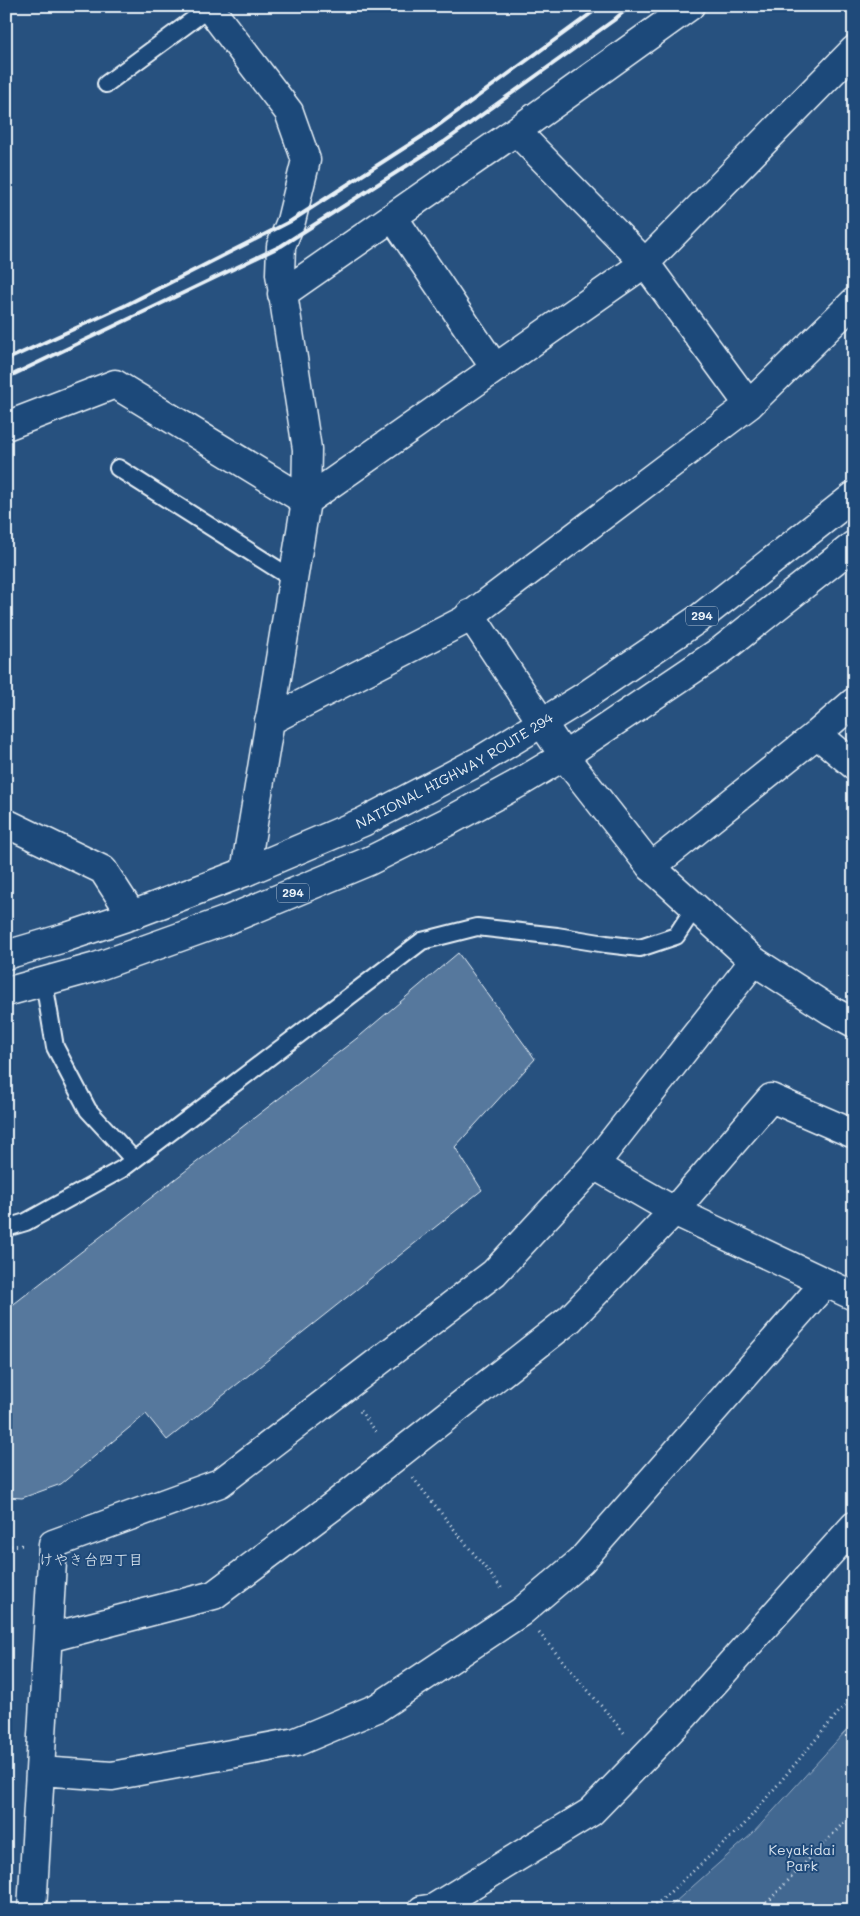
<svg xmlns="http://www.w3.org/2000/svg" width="860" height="1916" viewBox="0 0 860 1916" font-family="Mali,'Klee One',sans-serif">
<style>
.green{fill:#436891;stroke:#96acc4}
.building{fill:#57789d;stroke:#e8f1f8}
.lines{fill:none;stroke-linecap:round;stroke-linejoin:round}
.lane-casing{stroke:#e8f1f8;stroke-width:20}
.street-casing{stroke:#e8f1f8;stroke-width:31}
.secondary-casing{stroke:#e8f1f8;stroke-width:31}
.highway-casing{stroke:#e8f1f8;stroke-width:31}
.path{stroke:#e8f1f8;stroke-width:3;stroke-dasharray:1 4;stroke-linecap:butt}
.lane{stroke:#1f4a7a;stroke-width:16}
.street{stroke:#1f4a7a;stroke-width:28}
.secondary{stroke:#1f4a7a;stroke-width:28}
.highway{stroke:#1f4a7a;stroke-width:28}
.rail{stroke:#e8f1f8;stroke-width:4}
.labels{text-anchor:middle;stroke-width:4;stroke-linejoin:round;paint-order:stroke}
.shield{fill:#1f4a7a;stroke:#acbfd2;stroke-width:1}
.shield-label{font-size:12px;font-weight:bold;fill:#e8f1f8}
.street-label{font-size:14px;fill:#e8f1f8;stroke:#1f4a7a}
.park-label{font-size:14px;fill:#d8e3ee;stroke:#1f4a7a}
.neighbourhood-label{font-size:15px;fill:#e8f1f8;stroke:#1f4a7a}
</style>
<rect width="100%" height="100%" fill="#27517f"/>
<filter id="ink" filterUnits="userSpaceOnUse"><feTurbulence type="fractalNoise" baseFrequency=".02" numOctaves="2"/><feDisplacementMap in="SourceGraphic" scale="10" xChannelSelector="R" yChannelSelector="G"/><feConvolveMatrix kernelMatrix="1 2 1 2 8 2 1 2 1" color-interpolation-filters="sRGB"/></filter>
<g filter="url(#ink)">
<!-- green -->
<path class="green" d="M 854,1722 L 854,1910 L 666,1910 L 753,1833 Z"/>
<!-- building -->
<path class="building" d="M 458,953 L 535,1059 L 455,1147 L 482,1190 L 167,1440 L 146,1414 L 61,1484 L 22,1498 L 6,1497 L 6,1310 L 361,1035 Z"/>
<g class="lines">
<defs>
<path id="lane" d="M 106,84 L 209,8
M 118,468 L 293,579
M 44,982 L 55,1047 L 88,1110 L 134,1160
M 6,1228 L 26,1222 L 122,1169 L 422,941 L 477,927 L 557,936 L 606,944 L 640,948 L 676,936 L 695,907"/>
<path id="street" d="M 208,6 L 289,112 L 306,160 L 291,221 L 281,246 L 280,274 L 307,449 L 306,501 L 245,872
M 516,131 L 645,263 L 749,405
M 393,217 L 495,368
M 282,294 L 516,131 L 690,6
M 6,426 L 115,384 L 306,501 L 645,263 L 854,50
M 269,721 L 463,621 L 749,405 L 854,302
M 817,734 L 854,765
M 6,823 L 103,870 L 132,915
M 651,867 L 817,734 L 854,702
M 594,1165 L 674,1211 L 854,1296
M 48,1638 L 214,1595 L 333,1506 L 570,1319 L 674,1211 L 771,1098 L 854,1134
M 40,1771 L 112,1776 L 296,1742 L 377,1708 L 521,1612 L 581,1561 L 825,1283
M 32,1910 L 53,1544 L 220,1483 L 494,1273 L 594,1165 L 754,961
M 422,1910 L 434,1908 L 591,1812 L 685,1715 L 854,1526"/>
<path id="secondary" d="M 470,614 L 564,756 L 651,867 L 754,961 L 830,1010 L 854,1023"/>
<g id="highway">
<path id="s1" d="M 6,955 L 64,938 L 132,915 L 245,872 L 363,822 L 481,760 L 582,698 L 701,617 L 854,496"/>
<path d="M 6,992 L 96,967 L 230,919 L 369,861 L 451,820 L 519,783 L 564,756 L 723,649 L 854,545"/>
</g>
</defs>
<!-- lane casing -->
<use href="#lane" class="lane-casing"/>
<!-- street casing -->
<use href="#street" class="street-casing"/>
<!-- secondary casing -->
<use href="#secondary" class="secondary-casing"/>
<!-- highway casing -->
<use href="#highway" class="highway-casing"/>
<!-- path -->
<path class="path" d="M 360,1411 L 378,1434
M 413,1478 L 503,1590
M 6,1546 L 26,1545
M 539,1633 L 626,1735
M 647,1910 L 659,1902 L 743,1826 L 854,1694
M 760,1910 L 854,1812"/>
<!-- lane -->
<use href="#lane" class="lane"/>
<!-- street -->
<use href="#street" class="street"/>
<!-- secondary -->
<use href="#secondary" class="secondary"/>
<!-- highway -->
<use href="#highway" class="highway"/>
<!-- rail -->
<path class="rail" d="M 6,360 L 124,306 L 291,221 L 432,130 L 601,6
M 6,378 L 281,246 L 444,142 L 614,20 L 630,6"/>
</g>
</g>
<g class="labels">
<!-- shield labels -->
<g class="shield">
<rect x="686" y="606.5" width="32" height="19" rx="4"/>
<rect x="277" y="883.5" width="32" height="19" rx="4"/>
</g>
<g class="shield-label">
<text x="702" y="620">294</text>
<text x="293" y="897">294</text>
</g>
<!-- street labels -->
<g class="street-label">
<text dy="5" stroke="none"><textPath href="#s1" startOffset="486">NATIONAL HIGHWAY ROUTE 294</textPath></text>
</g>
<!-- park labels -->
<g class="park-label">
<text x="802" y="1855">Keyakidai<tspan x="802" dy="16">Park</tspan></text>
</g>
<!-- neighbourhood labels -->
<g class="neighbourhood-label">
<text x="91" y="1565">けやき台四丁目</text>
</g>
</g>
<!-- margin -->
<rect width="860" height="1916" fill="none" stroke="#1f4a7a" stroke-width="25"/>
<rect x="12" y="12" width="835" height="1891" fill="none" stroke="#e8f1f8" stroke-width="2" filter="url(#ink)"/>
</svg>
